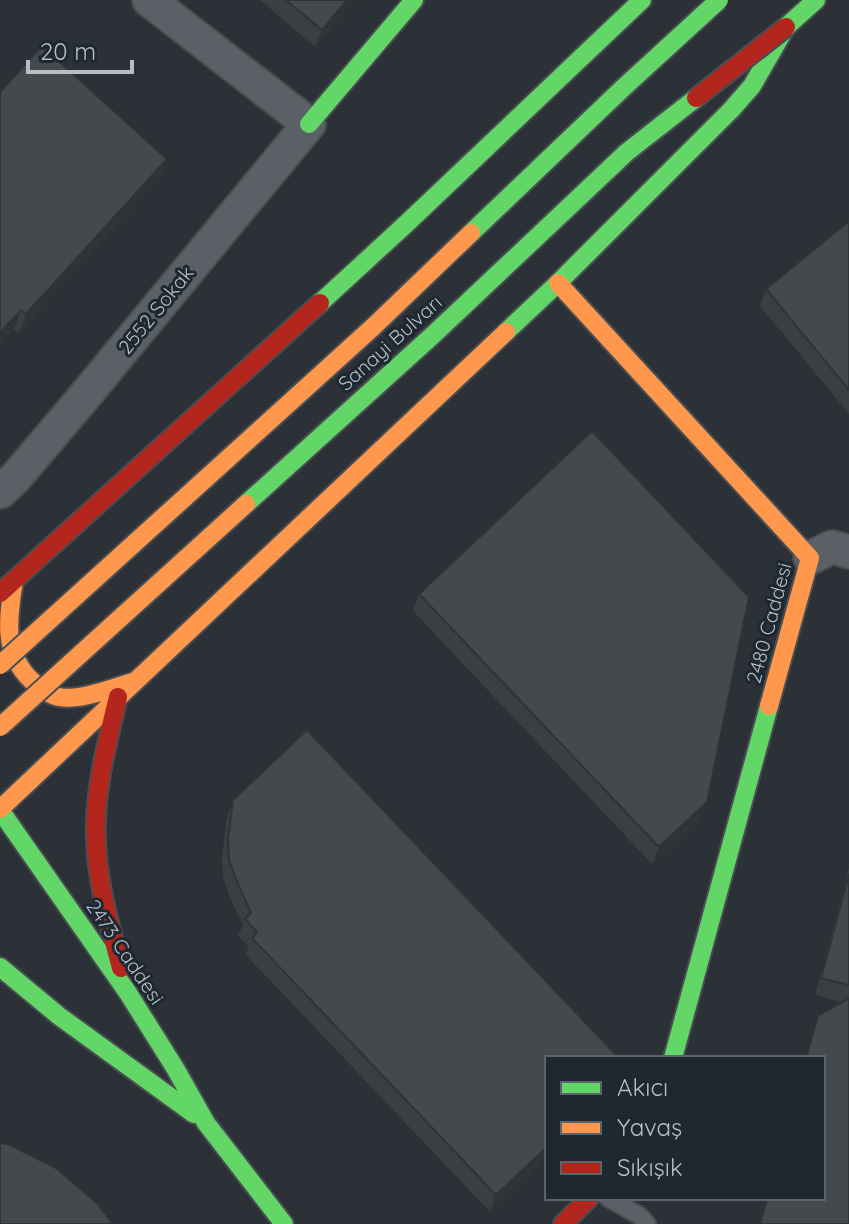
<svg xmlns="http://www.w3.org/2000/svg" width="849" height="1224" viewBox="0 0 849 1224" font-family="Quicksand,sans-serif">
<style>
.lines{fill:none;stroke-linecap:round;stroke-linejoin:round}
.lane-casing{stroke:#484d51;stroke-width:20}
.street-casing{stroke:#484d51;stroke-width:36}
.fast-casing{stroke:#484d51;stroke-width:22}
.slow-casing{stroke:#484d51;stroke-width:22}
.jam-casing{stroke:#484d51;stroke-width:22}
.lane{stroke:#5a6065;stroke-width:16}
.street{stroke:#5a6065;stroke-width:32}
.fast{stroke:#63d668;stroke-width:18}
.slow{stroke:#ff974d;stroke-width:18}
.jam{stroke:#b3261e;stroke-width:18}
.fast-bridge-casing{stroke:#484e53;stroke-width:22;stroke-linecap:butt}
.slow-bridge-casing{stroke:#484e53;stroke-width:22;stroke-linecap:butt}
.jam-bridge-casing{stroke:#484e53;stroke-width:22;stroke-linecap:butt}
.fast-bridge{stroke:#63d668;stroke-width:18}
.slow-bridge{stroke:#ff974d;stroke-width:18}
.jam-bridge{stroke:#b3261e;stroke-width:18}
.wall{fill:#3a3f43}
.shaded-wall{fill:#303337}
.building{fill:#44494e;stroke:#303337;stroke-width:2}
.labels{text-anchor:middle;stroke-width:6;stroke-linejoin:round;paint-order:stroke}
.street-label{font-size:20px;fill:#b5bec7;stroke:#1e2831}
</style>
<rect width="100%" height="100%" fill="#2b3136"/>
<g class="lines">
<defs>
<path id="lane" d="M 608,1198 L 640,1216 L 647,1224"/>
<path id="street" d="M 0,492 L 16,477 L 84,397 L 309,124 L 149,0
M 810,558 L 832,547 L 849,552"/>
<path id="fast" d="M 309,124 L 414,0
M 320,303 L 406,224 L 642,0
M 506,332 L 558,283 L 731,110 L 752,86 L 786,27 L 816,0
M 0,810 L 128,993 L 175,1068 L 206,1123 L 284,1224
M 0,967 L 59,1016 L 194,1114
M 673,1058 L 769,706"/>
<path id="slow" d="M 558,283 L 810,558 L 769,706
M 14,581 C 8,617 2,653 32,681 C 40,687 49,695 59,697 C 80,701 112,688 133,682
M 0,809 L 506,332"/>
<path id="jam" d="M 0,593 L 320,303
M 118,697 C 107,743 94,791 96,839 C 97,883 110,926 121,968
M 563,1224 L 589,1198"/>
</defs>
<!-- lane casing -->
<use href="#lane" class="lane-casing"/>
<!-- street casing -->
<use href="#street" class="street-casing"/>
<!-- fast casing -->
<use href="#fast" class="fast-casing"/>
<!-- slow casing -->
<use href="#slow" class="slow-casing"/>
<!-- jam casing -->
<use href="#jam" class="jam-casing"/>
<!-- lane -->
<use href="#lane" class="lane"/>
<!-- street -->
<use href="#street" class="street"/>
<!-- fast -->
<use href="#fast" class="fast"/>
<!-- slow -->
<use href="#slow" class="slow"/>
<!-- jam -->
<use href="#jam" class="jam"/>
<defs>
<path id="fast-bridge" d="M 471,233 L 623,88 L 719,0
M 246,504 L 433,335 L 627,152 L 696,98"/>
<path id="slow-bridge" d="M 0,665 L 373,327 L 471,233
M 0,727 L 246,504"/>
<path id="jam-bridge" d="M 696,98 L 786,27"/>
</defs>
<!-- fast-bridge casing -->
<use href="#fast-bridge" class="fast-bridge-casing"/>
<!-- slow-bridge casing -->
<use href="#slow-bridge" class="slow-bridge-casing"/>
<!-- jam-bridge casing -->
<use href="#jam-bridge" class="jam-bridge-casing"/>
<!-- fast-bridge -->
<use href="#fast-bridge" class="fast-bridge"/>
<!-- slow-bridge -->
<use href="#slow-bridge" class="slow-bridge"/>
<!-- jam-bridge -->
<use href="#jam-bridge" class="jam-bridge"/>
</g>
<!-- wall -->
<path class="wall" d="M 260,0 L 355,0 L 315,47 Z
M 0,92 L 167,159 L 160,178 L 19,333 L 14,329 L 0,345 Z
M 849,221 L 849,414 L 760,306 L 766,289 Z
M 419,594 L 700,819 L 652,864 L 413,611 Z
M 233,800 L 619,1058 L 490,1212 L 246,955 L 249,947 L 238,936 L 243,925 L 229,896 L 223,877 L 222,857 L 227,817 Z
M 849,868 L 849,1224 L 759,1224 L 767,1199 L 823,1198 L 823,1058 L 805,1058 L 818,1016 L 842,1002 L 815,995 Z"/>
<!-- shaded-wall -->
<path class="shaded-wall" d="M 347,0 L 355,0 L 315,47 L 322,30 Z
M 167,159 L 160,178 L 19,333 L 26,314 Z
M 21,310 L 14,329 L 0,345 L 0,333 Z
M 707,802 L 700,819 L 652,864 L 659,847 Z
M 547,1147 L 547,1158 L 490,1212 L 496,1195 Z"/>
<!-- building -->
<path class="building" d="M 286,0 L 347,0 L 322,30 Z
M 42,46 L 167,159 L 26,314 L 21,310 L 0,333 L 0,92 Z
M 849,221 L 849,390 L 766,289 Z
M 592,431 L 749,597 L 707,802 L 659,847 L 419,594 Z
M 307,730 L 619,1058 L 547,1058 L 547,1147 L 496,1195 L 252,938 L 257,932 L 245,919 L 251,913 L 236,879 L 229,860 L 228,840 L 233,800 Z
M 849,874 L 849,985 L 821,978 Z
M 849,998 L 849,1224 L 760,1224 L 767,1199 L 769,1198 L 823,1198 L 823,1058 L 806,1058 L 818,1016 Z
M 0,1143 L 8,1144 L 56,1168 L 97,1203 L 113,1224 L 0,1224 Z"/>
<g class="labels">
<!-- street labels -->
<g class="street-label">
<text transform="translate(156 310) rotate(-51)" y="7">2552 Sokak</text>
<text transform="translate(390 343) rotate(-42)" y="7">Sanayi Bulvarı</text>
<text transform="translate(769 623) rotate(-75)" y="7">2480 Caddesi</text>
<text transform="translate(125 952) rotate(56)" y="7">2473 Caddesi</text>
</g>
</g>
<!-- legend -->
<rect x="545" y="1056" width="280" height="144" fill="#1e2831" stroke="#5a646d" stroke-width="2"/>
<rect x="561" y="1082" width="40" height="12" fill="#63d668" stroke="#5a646d" stroke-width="2"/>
<text x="617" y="1096" font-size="24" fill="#b5bec7">Akıcı</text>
<rect x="561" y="1122" width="40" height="12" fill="#ff974d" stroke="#5a646d" stroke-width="2"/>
<text x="617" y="1136" font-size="24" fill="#b5bec7">Yavaş</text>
<rect x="561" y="1162" width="40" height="12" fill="#b3261e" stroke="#5a646d" stroke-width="2"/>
<text x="617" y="1176" font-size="24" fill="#b5bec7">Sıkışık</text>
<!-- scale -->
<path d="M28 60v12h104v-12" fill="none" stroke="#b5bec7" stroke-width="4"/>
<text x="40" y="60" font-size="24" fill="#b5bec7" stroke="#1e2831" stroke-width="6" paint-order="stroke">20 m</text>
</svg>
